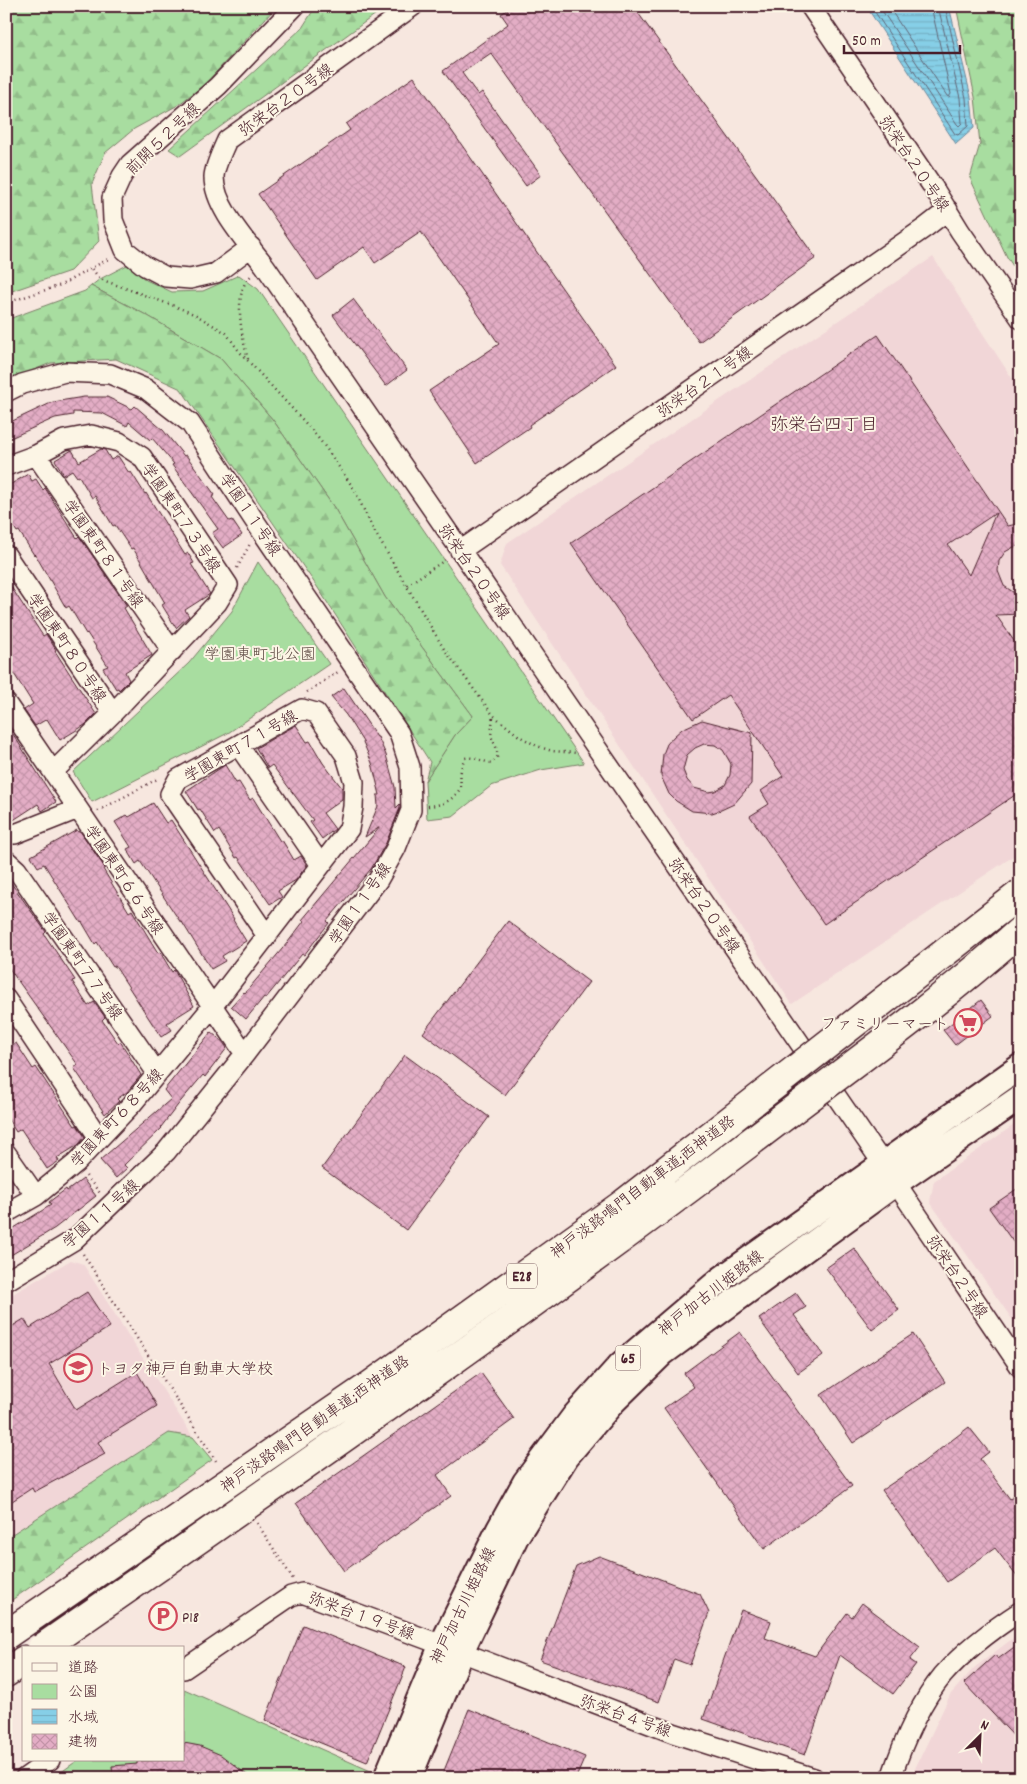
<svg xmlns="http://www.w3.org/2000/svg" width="1027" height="1784" viewBox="0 0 1027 1784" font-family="Dekko,'Klee One',sans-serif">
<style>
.built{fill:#f1d6d7}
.green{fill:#a8dda0;stroke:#797e66}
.forest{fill:url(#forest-firs);stroke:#797e66}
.water{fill:url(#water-rules);stroke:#6e899c}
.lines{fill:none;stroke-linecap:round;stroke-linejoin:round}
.shore{stroke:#626576;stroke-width:1}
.building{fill:url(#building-cross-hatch);stroke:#4a1f2b;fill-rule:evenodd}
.minor-casing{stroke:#4a1f2b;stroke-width:22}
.major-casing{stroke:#4a1f2b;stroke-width:28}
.highway-casing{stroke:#4a1f2b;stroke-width:31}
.path{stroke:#4a1f2b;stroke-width:2.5;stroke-dasharray:1 4;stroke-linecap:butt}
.minor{stroke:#fcf5e5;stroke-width:19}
.major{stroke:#fcf5e5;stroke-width:24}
.highway{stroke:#fcf5e5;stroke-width:28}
.highway-bridge-casing{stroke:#4a1f2b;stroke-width:31;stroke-linecap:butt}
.highway-bridge{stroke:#fcf5e5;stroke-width:28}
.labels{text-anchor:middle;stroke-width:4;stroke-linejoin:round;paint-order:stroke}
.shield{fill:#fcf5e5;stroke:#7f5f63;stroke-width:1}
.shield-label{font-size:15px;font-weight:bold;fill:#4a1f2b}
.street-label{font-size:16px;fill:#4a1f2b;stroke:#fcf5e5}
.park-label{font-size:16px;fill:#624e48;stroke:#fcf5e5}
.poi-label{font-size:16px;fill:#4a1f2b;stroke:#fcf5e5;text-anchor:start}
.neighbourhood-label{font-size:18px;fill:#4a1f2b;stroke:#fcf5e5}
</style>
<defs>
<pattern id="forest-firs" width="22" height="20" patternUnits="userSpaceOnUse" patternTransform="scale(1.25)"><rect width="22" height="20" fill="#a8dda0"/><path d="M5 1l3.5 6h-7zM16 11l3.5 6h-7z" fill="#92bd8a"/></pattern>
<pattern id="water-rules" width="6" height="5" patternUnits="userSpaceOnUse" patternTransform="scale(1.25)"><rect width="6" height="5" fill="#86cfe7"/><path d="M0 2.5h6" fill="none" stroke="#75b1c6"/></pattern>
<pattern id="building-cross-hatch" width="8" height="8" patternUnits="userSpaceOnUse" patternTransform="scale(1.25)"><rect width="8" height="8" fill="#e3adc5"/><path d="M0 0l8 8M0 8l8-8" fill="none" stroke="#c494a9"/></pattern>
</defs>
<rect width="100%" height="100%" fill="#f7e7df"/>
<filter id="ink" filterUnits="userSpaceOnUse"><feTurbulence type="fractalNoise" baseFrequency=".02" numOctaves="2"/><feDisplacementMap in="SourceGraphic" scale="10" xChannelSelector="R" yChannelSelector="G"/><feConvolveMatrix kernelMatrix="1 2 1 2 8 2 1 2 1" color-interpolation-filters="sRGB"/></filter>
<g filter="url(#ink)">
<!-- built -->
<path class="built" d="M 933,257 L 1021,392 L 1021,851 L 792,1004 L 500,565 L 507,543 Z
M 1021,1120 L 1021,1332 L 930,1202 L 934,1181 Z
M 71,1260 L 83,1264 L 193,1437 L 6,1550 L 6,1298 Z
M 1021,1632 L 1021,1778 L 914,1778 L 912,1775 L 950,1695 L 974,1668 Z"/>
<!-- green -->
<path class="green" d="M 127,265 L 146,280 L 172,292 L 203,291 L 239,275 L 258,289 L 584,763 L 541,770 L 491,786 L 453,816 L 427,819 L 425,781 L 455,735 L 473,716 L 385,597 L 335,509 L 273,420 L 221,359 L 148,316 L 91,286 L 100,279 Z
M 258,562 L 329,664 L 228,733 L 92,802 L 73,772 L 189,663 L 232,611 Z
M 184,1689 L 373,1772 L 371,1778 L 53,1778 L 78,1760 L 184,1760 Z"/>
<!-- forest -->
<path class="forest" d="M 6,6 L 277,6 L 205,84 L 178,105 L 134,129 L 105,153 L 92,184 L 99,241 L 70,271 L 6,293 Z
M 316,6 L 387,6 L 180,156 L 169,149 L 302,28 Z
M 956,6 L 1021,6 L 1021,278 L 1007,257 L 970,178 L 980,144 L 975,97 Z
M 91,286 L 148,316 L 221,359 L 273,420 L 335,509 L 385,597 L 473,716 L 455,735 L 425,781 L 430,762 L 318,588 L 181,389 L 116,359 L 51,363 L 6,381 L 6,320 L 85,291 Z
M 169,1433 L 193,1437 L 212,1460 L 6,1604 L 6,1538 Z"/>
<!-- water -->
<path class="water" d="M 866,6 L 949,6 L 971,97 L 974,128 L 956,144 Z"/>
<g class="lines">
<!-- shore -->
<path class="shore" d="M 871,6 L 955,134 L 958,135 L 968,126 L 966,98 L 945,6
M 879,6 L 957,124 L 959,126 L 962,123 L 960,98 L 938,6
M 888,6 L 947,96 L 949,97 L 951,94 L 931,6"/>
</g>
<!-- building -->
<path class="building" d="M 512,6 L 633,6 L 816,258 L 699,342 L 491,53 L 462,73 L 478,95 L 482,92 L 541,175 L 526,186 L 443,71 L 508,24 L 501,14 Z
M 414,77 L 616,365 L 529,425 L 530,427 L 477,463 L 429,391 L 499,344 L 421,232 L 375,263 L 364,247 L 317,280 L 258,194 L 350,130 L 346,124 Z
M 353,299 L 407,370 L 386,386 L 333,315 Z
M 878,335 L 1008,526 L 1021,523 L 1021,545 L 1014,547 L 1005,552 L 999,561 L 998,571 L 1004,586 L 1013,592 L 1021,594 L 1021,614 L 996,615 L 1021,651 L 1021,791 L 824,924 L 750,816 L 769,804 L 761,791 L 783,776 L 728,695 L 693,719 L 571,543 ZM 996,513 L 969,575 L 948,545 Z
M 84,397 L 107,397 L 132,409 L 135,406 L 163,430 L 184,456 L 186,455 L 215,495 L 212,497 L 229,521 L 232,520 L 242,535 L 223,548 L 212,533 L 218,529 L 172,465 L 174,464 L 152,438 L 150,440 L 129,422 L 127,426 L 102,413 L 73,412 L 73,415 L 55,418 L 6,440 L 6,424 L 53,402 Z
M 101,449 L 105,450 L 111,460 L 118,456 L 129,473 L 131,472 L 145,494 L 146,493 L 185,555 L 188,553 L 194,563 L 191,564 L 210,594 L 185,610 L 189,616 L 176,628 L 162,605 L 165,603 L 133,548 L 131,549 L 115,525 L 113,526 L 95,496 L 92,498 L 79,476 L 77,477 L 72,470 L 64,475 L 55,460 L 72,450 L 79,462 Z
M 28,474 L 32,481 L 36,479 L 43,490 L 45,488 L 77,538 L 79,536 L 127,606 L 124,608 L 152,655 L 125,672 L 129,680 L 119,690 L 118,688 L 116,689 L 103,668 L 108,666 L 87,633 L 86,634 L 69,606 L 66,608 L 35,554 L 34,555 L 19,531 L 17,532 L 6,515 L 6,487 Z
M 6,579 L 43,636 L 46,634 L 53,645 L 56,650 L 55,651 L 96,714 L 85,725 L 60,740 L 47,719 L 35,726 L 24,710 L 33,704 L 6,661 Z
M 344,688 L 377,737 L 378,737 L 386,755 L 395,787 L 396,808 L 400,804 L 400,808 L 386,843 L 371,869 L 327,921 L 329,923 L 304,955 L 302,954 L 266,998 L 264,997 L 246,1019 L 231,1006 L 244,992 L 245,993 L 288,942 L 304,921 L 302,920 L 380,827 L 365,837 L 378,806 L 377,795 L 380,795 L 372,763 L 363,742 L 346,715 L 331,697 Z
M 702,720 L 752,733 L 751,784 L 734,804 L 721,810 L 712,813 L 692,811 L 676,801 L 669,794 L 661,776 L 663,754 L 667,744 L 674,736 L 682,729 ZM 704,744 L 715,745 L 723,750 L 731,764 L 730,775 L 725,785 L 715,791 L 709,792 L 694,788 L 687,780 L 683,770 L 687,755 L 695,748 Z
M 6,723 L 56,802 L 42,811 L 38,804 L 12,821 L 6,811 Z
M 296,725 L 307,742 L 310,741 L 323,763 L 342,788 L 342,799 L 323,813 L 335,829 L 322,839 L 310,822 L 313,820 L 272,765 L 268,768 L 256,748 Z
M 225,765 L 236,783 L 239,782 L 250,800 L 253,798 L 280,841 L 282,840 L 294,860 L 301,856 L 307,865 L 296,880 L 278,891 L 282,897 L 270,904 L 238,857 L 236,858 L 219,830 L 215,833 L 200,809 L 198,810 L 186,791 Z
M 153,803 L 166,823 L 171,820 L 234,919 L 233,920 L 246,941 L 222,956 L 225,961 L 211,969 L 182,922 L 181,923 L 140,861 L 136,864 L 127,849 L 131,847 L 115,822 L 127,815 L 129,817 Z
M 77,830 L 78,832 L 80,831 L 105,868 L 103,869 L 129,912 L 132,910 L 158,953 L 160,952 L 172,972 L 174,970 L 194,1006 L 167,1023 L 172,1030 L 161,1037 L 115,966 L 113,967 L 97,942 L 95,944 L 82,922 L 81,923 L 44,864 L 38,867 L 31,856 Z
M 6,876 L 46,932 L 44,934 L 75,980 L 72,981 L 88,1006 L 94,1002 L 105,1017 L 102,1020 L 118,1043 L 120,1041 L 141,1075 L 127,1092 L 117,1099 L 119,1101 L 105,1114 L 74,1068 L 78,1065 L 6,964 Z
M 508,921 L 589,982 L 505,1095 L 423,1033 Z
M 981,1000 L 993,1016 L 955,1045 L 943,1030 Z
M 211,1032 L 223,1042 L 227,1048 L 205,1077 L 203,1075 L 181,1101 L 161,1127 L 162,1128 L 124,1165 L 127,1168 L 116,1178 L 100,1160 L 171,1099 L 164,1090 Z
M 16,1043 L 33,1069 L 36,1067 L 75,1126 L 77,1125 L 85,1137 L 78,1145 L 57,1158 L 59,1161 L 47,1169 L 21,1129 L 16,1132 L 6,1116 L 6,1049 Z
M 405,1055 L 489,1117 L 406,1230 L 322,1168 Z
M 83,1179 L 96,1196 L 55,1228 L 6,1258 L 6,1233 L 51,1205 L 49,1202 L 66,1189 L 67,1191 Z
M 1021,1186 L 1021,1253 L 989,1208 Z
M 854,1248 L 899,1310 L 872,1330 L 826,1268 Z
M 87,1292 L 110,1327 L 49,1364 L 76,1410 L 137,1372 L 157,1406 L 98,1442 L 105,1454 L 34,1492 L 32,1488 L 6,1505 L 6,1330 L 24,1319 L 30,1328 Z
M 796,1293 L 806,1307 L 794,1315 L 823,1355 L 798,1373 L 759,1319 Z
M 740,1332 L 852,1486 L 764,1549 L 664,1408 L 694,1387 L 684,1373 Z
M 913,1334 L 945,1382 L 853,1443 L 821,1395 Z
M 481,1373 L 514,1419 L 437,1475 L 451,1496 L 344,1571 L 296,1503 Z
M 969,1427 L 989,1452 L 980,1459 L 1010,1499 L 1021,1491 L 1021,1582 L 995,1548 L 947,1582 L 882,1490 L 922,1463 Z
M 599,1556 L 700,1594 L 709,1613 L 690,1665 L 674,1659 L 659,1702 L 540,1660 L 576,1566 Z
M 862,1603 L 920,1647 L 910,1660 L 916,1664 L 893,1694 L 840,1655 L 805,1755 L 703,1719 L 741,1610 L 771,1621 L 765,1638 L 815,1656 L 847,1613 L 852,1617 Z
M 303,1625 L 406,1667 L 367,1762 L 265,1720 Z
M 1021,1642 L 1021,1744 L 964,1683 L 995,1655 L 998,1659 Z
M 469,1709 L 585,1757 L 576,1778 L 441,1778 Z
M 184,1743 L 200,1746 L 221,1755 L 251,1778 L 113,1778 L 112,1766 L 137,1764 L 137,1761 L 184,1760 Z"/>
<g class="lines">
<defs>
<path id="minor" d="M 413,6 L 227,140 C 223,149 214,168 214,177 C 214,207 247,242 265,266 L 883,1164 L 1021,1368
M 810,6 L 933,187 L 960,231 L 1021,319
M 251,247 L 216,273 L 190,279 L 166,277 L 145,266 L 125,250 L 113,220 L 112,198 L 122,176 L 130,164 L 218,86 L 295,6
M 6,392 L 22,384 L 65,372 L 110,374 L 146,389 L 190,423 L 254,520 L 399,733 L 410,767 L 411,810 L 396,848 L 378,880 L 245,1054 L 166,1152 L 74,1240 L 6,1281
M 36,455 L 172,651
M 6,466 L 36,455 L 64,440 L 91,435 L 119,442 L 142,457 L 228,585 L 217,603 L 113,713 L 53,772
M 460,551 L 926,227 L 948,210
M 6,555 L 113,713
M 6,703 L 245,1054
M 238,745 L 321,865
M 6,834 L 15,834 L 78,809
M 6,860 L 17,870 L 157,1073
M 6,999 L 99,1138
M 6,1153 L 36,1196
M 6,1213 L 36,1196 L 76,1163 L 132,1104 L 212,1007 L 349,829 L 353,807 L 354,782 L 346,756 L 316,713 L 302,709 L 178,779 L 170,794 L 267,936
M 184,1669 L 291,1596 L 302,1593 L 461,1652 L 673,1733 L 814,1778
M 25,1778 L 50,1760
M 891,1778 C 903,1742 919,1704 943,1675 C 965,1650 993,1629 1021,1611"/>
<path id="major" d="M 386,1778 L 442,1644 L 499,1529 L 525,1482 L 575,1415 L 620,1365 L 721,1279 L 1021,1066
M 409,1778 L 461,1652 L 516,1537 L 566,1457 L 614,1401 L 663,1353 L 896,1183 L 1021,1097"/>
<path id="highway" d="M 6,1673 L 24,1660"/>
</defs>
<!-- minor casing -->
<use href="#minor" class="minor-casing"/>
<!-- major casing -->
<use href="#major" class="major-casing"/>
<!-- highway casing -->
<use href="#highway" class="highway-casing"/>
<!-- path -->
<path class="path" d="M 92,269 L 100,279 L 177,307 L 196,315 L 226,333 L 239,351 L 311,429 L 326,448 L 354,489 L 373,529 L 444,649 L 493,715 L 519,736 L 537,746 L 552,751 L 577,753
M 6,303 L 61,285 L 110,258
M 248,359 C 242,339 232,291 251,276
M 237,568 L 250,544
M 407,585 L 445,560
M 307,692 L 338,672
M 428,806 C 443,805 453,801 461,787 C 460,777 460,767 465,758 C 474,756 483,762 492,763 L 498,756 L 496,747 L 491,736 L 493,715
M 98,811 L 159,778
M 86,1176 L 100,1193
M 83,1254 L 218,1464
M 257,1523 L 293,1579"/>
<!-- minor -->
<use href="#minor" class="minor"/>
<!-- major -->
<use href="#major" class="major"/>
<!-- highway -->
<use href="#highway" class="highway"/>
<defs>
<path id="highway-bridge" d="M 6,1635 L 372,1384 L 623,1204 L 1021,893
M 42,1648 C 281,1482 520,1317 752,1141 C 842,1072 936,1006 1021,930"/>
</defs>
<!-- highway-bridge casing -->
<use href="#highway-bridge" class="highway-bridge-casing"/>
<!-- highway-bridge -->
<use href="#highway-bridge" class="highway-bridge"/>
</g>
</g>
<!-- icons -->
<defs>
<symbol id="supermarket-ring" viewBox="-11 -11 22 22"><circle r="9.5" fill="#fcf5e5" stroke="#d1495b" stroke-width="1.5"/><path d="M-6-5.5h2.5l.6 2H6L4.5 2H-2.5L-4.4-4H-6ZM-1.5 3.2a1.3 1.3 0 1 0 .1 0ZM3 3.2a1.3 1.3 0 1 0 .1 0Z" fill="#d1495b"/></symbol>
<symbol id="school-ring" viewBox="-11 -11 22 22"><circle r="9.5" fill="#fcf5e5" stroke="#d1495b" stroke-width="1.5"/><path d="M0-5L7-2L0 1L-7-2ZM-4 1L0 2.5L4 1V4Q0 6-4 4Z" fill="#d1495b"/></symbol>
<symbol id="parking-ring" viewBox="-11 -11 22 22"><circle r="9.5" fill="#fcf5e5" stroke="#d1495b" stroke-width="1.5"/><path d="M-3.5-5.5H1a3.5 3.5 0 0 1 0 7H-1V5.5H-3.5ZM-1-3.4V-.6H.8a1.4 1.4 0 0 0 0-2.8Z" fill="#d1495b"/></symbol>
</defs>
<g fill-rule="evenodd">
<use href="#supermarket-ring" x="952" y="1007" width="32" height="32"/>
<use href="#school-ring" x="62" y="1352" width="32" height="32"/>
<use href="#parking-ring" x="147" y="1600" width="32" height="32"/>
</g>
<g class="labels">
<!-- shield labels -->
<g class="shield">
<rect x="507" y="1263.5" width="30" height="25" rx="4"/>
<rect x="615.5" y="1345.5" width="25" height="25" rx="4"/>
</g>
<g class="shield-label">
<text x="522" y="1281">E28</text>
<text x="628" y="1363">65</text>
</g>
<!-- street labels -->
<g class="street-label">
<text transform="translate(285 99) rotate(-36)" y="6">弥栄台２０号線</text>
<text transform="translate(162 138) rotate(-44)" y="6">前開５２号線</text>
<text transform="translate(915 163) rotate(56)" y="6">弥栄台２０号線</text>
<text transform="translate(704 381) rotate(-35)" y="6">弥栄台２１号線</text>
<text transform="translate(251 514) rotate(56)" y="6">学園１１号線</text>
<text transform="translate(182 517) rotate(56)" y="6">学園東町７３号線</text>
<text transform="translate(104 553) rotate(55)" y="6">学園東町８１号線</text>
<text transform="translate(475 571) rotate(55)" y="6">弥栄台２０号線</text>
<text transform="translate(68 647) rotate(56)" y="6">学園東町８０号線</text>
<text transform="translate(240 745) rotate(-30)" y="6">学園東町７１号線</text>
<text transform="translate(125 879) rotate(56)" y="6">学園東町６６号線</text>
<text transform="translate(359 903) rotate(-55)" y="6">学園１１号線</text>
<text transform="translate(705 905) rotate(55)" y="6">弥栄台２０号線</text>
<text transform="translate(83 965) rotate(55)" y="6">学園東町７７号線</text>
<text transform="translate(116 1117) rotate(-47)" y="6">学園東町６８号線</text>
<text transform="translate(642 1186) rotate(-37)" y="6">神戸淡路鳴門自動車道;西神道路</text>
<text transform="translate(100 1213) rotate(-41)" y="6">学園１１号線</text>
<text transform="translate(958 1276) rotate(56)" y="6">弥栄台２号線</text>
<text transform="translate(710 1292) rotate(-38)" y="6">神戸加古川姫路線</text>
<text transform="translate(314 1423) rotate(-35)" y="6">神戸淡路鳴門自動車道;西神道路</text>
<text transform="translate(462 1605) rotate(-64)" y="6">神戸加古川姫路線</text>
<text transform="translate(362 1615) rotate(20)" y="6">弥栄台１９号線</text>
<text transform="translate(626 1715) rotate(20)" y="6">弥栄台４号線</text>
</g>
<!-- park labels -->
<g class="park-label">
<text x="260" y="659">学園東町北公園</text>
</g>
<!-- poi labels -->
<g class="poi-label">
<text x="949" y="1029" text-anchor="end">ファミリーマート</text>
<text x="97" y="1374">トヨタ神戸自動車大学校</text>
<text x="182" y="1622">P18</text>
</g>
<!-- neighbourhood labels -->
<g class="neighbourhood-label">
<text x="824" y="430">弥栄台四丁目</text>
</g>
</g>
<!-- margin -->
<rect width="1027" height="1784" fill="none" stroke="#fcf5e5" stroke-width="25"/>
<rect x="12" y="12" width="1002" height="1759" fill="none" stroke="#4a1f2b" stroke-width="2" filter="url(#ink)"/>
<!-- legend -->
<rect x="22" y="1646" width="162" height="115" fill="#fcf5e5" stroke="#b59f9b"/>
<rect x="32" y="1663" width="25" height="8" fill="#fcf5e5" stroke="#b59f9b"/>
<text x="68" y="1672" font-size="15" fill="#4a1f2b">道路</text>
<rect x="32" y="1684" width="25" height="15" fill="#a8dda0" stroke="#b59f9b"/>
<text x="68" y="1696" font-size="15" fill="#4a1f2b">公園</text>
<rect x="32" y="1709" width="25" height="15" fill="url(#water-rules)" stroke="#b59f9b"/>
<text x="68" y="1722" font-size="15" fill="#4a1f2b">水域</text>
<rect x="32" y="1734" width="25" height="15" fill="url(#building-cross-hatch)" stroke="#b59f9b"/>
<text x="68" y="1746" font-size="15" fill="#4a1f2b">建物</text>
<!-- north arrow -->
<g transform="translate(980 1736) rotate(24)" stroke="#fcf5e5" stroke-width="4" paint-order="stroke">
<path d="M0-4L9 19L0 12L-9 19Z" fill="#4a1f2b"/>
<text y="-8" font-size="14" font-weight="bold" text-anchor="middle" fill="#4a1f2b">N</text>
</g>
<!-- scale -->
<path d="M844 45v8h116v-8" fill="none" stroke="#4a1f2b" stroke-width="2.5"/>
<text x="852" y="45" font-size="15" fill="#4a1f2b" stroke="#fcf5e5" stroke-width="4" paint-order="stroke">50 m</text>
</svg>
